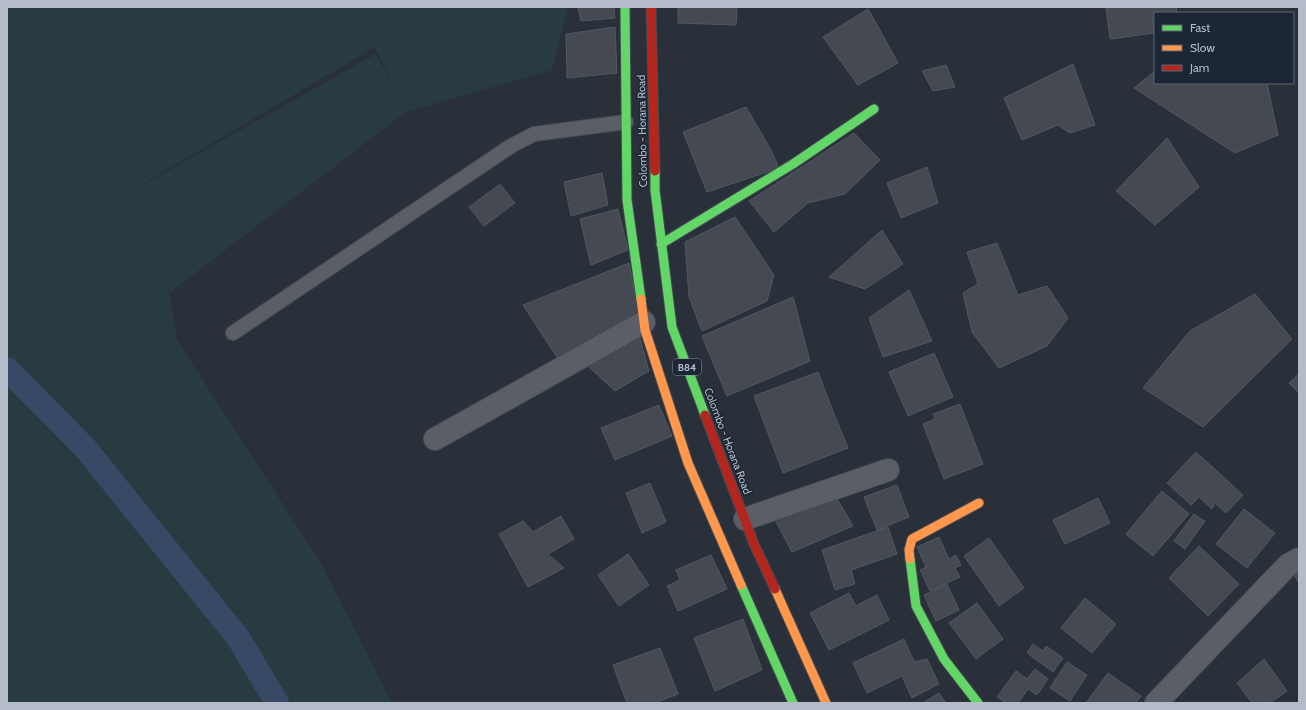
<svg xmlns="http://www.w3.org/2000/svg" width="1306" height="710" viewBox="0 0 1306 710" font-family="Cabin,sans-serif">
<style>
.green{fill:#273b40;fill-rule:evenodd}
.lines{fill:none;stroke-linecap:round;stroke-linejoin:round}
.canal{stroke:#374965;stroke-width:24}
.building{fill:#444952;stroke:#525861}
.lane-casing{stroke:#464b52;stroke-width:16}
.street-casing{stroke:#464b52;stroke-width:24}
.fast-casing{stroke:#464b52;stroke-width:11}
.slow-casing{stroke:#464b52;stroke-width:11}
.jam-casing{stroke:#464b52;stroke-width:11}
.lane{stroke:#5a5f67;stroke-width:14}
.street{stroke:#5a5f67;stroke-width:22}
.fast{stroke:#63d668;stroke-width:9}
.slow{stroke:#ff974d;stroke-width:9}
.jam{stroke:#b3261e;stroke-width:9}
.labels{text-anchor:middle;stroke-width:3;stroke-linejoin:round;paint-order:stroke}
.shield{fill:#1d2634;stroke:#878f9d;stroke-width:1}
.shield-label{font-size:10px;font-weight:bold;fill:#b4bcca}
.street-label{font-size:11px;fill:#b4bcca;stroke:#1d2634}
</style>
<rect width="100%" height="100%" fill="#2a303a"/>
<!-- green -->
<path class="green" d="M 7,7 L 568,7 L 552,70 L 406,112 L 169,293 L 177,340 L 322,565 L 392,703 L 7,703 ZM 375,47 L 398,96 L 376,54 L 116,200 Z"/>
<g class="lines">
<!-- canal -->
<path class="canal" d="M 7,369 L 86,449 L 239,639 L 277,703"/>
</g>
<!-- building -->
<path class="building" d="M 578,7 L 614,7 L 615,18 L 581,21 Z
M 678,7 L 737,7 L 736,25 L 678,23 Z
M 1106,7 L 1176,7 L 1177,13 L 1155,13 L 1155,17 L 1152,17 L 1154,33 L 1110,39 Z
M 868,9 L 898,63 L 858,85 L 823,37 Z
M 615,27 L 617,73 L 567,78 L 566,34 Z
M 1073,64 L 1095,125 L 1070,133 L 1058,125 L 1022,140 L 1004,98 Z
M 946,65 L 955,87 L 933,91 L 922,71 Z
M 1155,71 L 1155,83 L 1267,83 L 1278,135 L 1235,153 L 1134,88 Z
M 746,107 L 771,150 L 779,168 L 707,192 L 683,132 Z
M 854,133 L 880,160 L 845,194 L 808,203 L 774,232 L 749,201 Z
M 1167,138 L 1199,187 L 1155,225 L 1116,191 Z
M 927,167 L 938,203 L 901,218 L 887,183 Z
M 602,173 L 608,205 L 571,216 L 564,182 Z
M 500,184 L 515,203 L 484,226 L 469,207 Z
M 618,209 L 628,250 L 591,265 L 580,219 Z
M 735,217 L 774,275 L 767,301 L 702,331 L 689,297 L 685,242 Z
M 882,230 L 903,264 L 865,289 L 829,277 Z
M 997,243 L 1018,295 L 1047,286 L 1068,318 L 1047,346 L 999,368 L 972,332 L 963,293 L 978,284 L 967,252 Z
M 629,263 L 638,310 L 560,362 L 523,305 Z
M 909,290 L 932,341 L 883,357 L 869,318 Z
M 1255,294 L 1292,339 L 1203,427 L 1143,388 L 1190,331 Z
M 793,297 L 810,361 L 727,396 L 702,336 Z
M 639,335 L 649,371 L 615,391 L 587,365 Z
M 934,353 L 953,397 L 908,416 L 889,372 Z
M 818,372 L 834,414 L 848,448 L 783,473 L 754,396 Z
M 1299,374 L 1299,393 L 1289,383 Z
M 960,404 L 983,464 L 944,479 L 923,424 L 935,419 L 933,414 Z
M 659,405 L 672,436 L 615,460 L 601,428 Z
M 1196,452 L 1243,495 L 1226,513 L 1215,503 L 1212,509 L 1199,497 L 1191,505 L 1167,483 Z
M 650,483 L 666,522 L 642,533 L 626,493 Z
M 897,485 L 909,517 L 877,530 L 864,497 Z
M 1162,491 L 1189,514 L 1153,556 L 1126,534 Z
M 836,497 L 853,526 L 792,552 L 775,520 Z
M 1098,498 L 1110,523 L 1065,544 L 1053,520 Z
M 1244,509 L 1275,533 L 1247,568 L 1216,544 Z
M 1194,514 L 1205,521 L 1185,549 L 1174,541 Z
M 561,516 L 574,539 L 548,554 L 564,568 L 528,587 L 499,534 L 523,521 L 533,532 Z
M 888,527 L 897,554 L 851,570 L 855,584 L 835,590 L 822,550 Z
M 939,537 L 949,559 L 956,555 L 961,565 L 955,568 L 960,577 L 930,591 L 920,570 L 926,567 L 917,547 Z
M 989,538 L 1024,588 L 999,606 L 964,556 Z
M 1199,546 L 1239,584 L 1208,616 L 1169,578 Z
M 628,554 L 649,585 L 619,606 L 598,575 Z
M 711,555 L 727,589 L 678,611 L 667,586 L 680,580 L 676,570 Z
M 1299,568 L 1299,583 L 1293,573 Z
M 947,584 L 959,610 L 936,621 L 924,595 Z
M 849,593 L 856,606 L 877,595 L 889,620 L 829,650 L 810,613 Z
M 1085,598 L 1116,624 L 1092,653 L 1061,628 Z
M 977,603 L 1003,639 L 976,659 L 949,623 Z
M 743,619 L 762,670 L 715,691 L 694,638 Z
M 904,639 L 914,662 L 927,659 L 939,684 L 912,698 L 902,676 L 867,693 L 853,663 Z
M 1033,644 L 1043,651 L 1046,646 L 1063,658 L 1053,672 L 1027,653 Z
M 660,648 L 678,694 L 655,703 L 627,703 L 613,665 Z
M 1264,659 L 1287,691 L 1270,703 L 1252,703 L 1237,683 Z
M 1067,662 L 1087,675 L 1070,701 L 1050,688 Z
M 1035,669 L 1048,679 L 1037,695 L 1028,689 L 1018,703 L 1006,703 L 997,697 L 1016,671 L 1027,679 Z
M 1108,673 L 1141,696 L 1136,703 L 1086,703 Z
M 939,693 L 946,703 L 923,703 Z"/>
<g class="lines">
<defs>
<path id="lane" d="M 233,333 L 511,146 L 534,134 L 626,122"/>
<path id="street" d="M 435,439 L 644,322
M 745,519 L 888,470
M 1156,703 L 1288,565 L 1299,559"/>
<path id="fast" d="M 625,7 L 627,200 L 641,299
M 655,171 L 655,190 L 672,327 L 705,415
M 661,244 L 793,164 L 874,109
M 910,559 L 916,606 L 944,659 L 978,703
M 741,585 L 793,703"/>
<path id="slow" d="M 641,299 L 645,330 L 688,463 L 741,585
M 910,559 L 909,550 L 912,539 L 979,503
M 775,589 L 826,703"/>
<path id="jam" d="M 651,7 L 655,171
M 705,415 L 754,544 L 775,589"/>
</defs>
<!-- lane casing -->
<use href="#lane" class="lane-casing"/>
<!-- street casing -->
<use href="#street" class="street-casing"/>
<!-- fast casing -->
<use href="#fast" class="fast-casing"/>
<!-- slow casing -->
<use href="#slow" class="slow-casing"/>
<!-- jam casing -->
<use href="#jam" class="jam-casing"/>
<!-- lane -->
<use href="#lane" class="lane"/>
<!-- street -->
<use href="#street" class="street"/>
<!-- fast -->
<use href="#fast" class="fast"/>
<!-- slow -->
<use href="#slow" class="slow"/>
<!-- jam -->
<use href="#jam" class="jam"/>
</g>
<g class="labels">
<!-- shield labels -->
<rect class="shield" x="673" y="359" width="28" height="16" rx="3"/>
<g class="shield-label">
<text x="687" y="371">B84</text>
</g>
<!-- street labels -->
<g class="street-label">
<text transform="translate(642 131) rotate(-91)" y="4">Colombo - Horana Road</text>
<text transform="translate(728 441) rotate(69)" y="4">Colombo - Horana Road</text>
</g>
</g>
<!-- border -->
<rect width="1306" height="710" fill="none" stroke="#b4bcca" stroke-width="16"/>
<!-- legend -->
<rect x="1154" y="12" width="140" height="72" fill="#1d2634" stroke="#596270"/>
<rect x="1162" y="25" width="20" height="6" fill="#63d668" stroke="#596270"/>
<text x="1190" y="32" font-size="12" fill="#b4bcca">Fast</text>
<rect x="1162" y="45" width="20" height="6" fill="#ff974d" stroke="#596270"/>
<text x="1190" y="52" font-size="12" fill="#b4bcca">Slow</text>
<rect x="1162" y="65" width="20" height="6" fill="#b3261e" stroke="#596270"/>
<text x="1190" y="72" font-size="12" fill="#b4bcca">Jam</text>
</svg>
